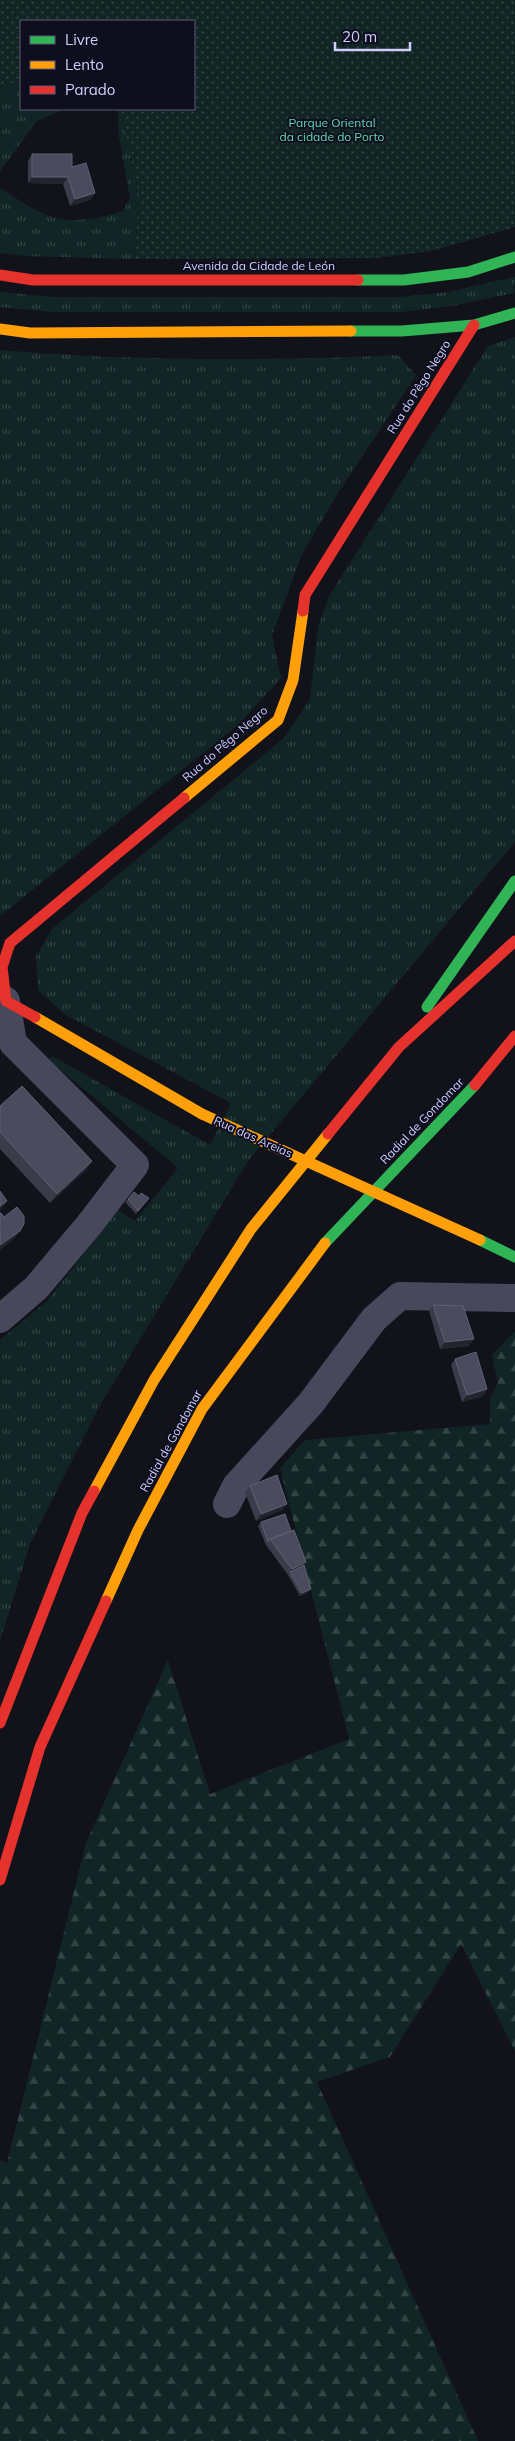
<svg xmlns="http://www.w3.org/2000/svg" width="515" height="2441" viewBox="0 0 515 2441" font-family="Mulish,sans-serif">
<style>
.grass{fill:url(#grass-tufts)}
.forest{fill:url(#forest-firs)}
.park{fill:url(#park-dots)}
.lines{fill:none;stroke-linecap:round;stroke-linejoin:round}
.street{stroke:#47485c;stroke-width:28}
.fast{stroke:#30b455;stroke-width:11}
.slow{stroke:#ff9f0a;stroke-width:11}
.jam{stroke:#e5322d;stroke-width:11}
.slow-bridge{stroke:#ff9f0a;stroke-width:11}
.wall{fill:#3b3b4a}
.shaded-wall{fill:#24242f}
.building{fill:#4b4b5d;stroke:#606076}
.labels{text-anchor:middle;stroke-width:4;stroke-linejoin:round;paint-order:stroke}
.park-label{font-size:12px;fill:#60d7ab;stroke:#0f0e1f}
.street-label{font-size:12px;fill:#cfcffc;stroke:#0f0e1f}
</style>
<defs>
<pattern id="grass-tufts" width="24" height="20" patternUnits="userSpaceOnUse" patternTransform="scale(1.25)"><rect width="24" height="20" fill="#112624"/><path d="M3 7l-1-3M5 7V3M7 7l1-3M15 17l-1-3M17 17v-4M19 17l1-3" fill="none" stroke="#334445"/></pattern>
<pattern id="forest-firs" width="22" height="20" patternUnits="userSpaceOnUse" patternTransform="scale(1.25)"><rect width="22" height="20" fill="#112624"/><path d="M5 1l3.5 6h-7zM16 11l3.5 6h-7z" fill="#334445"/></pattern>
<pattern id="park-dots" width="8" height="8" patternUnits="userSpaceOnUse" patternTransform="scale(1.25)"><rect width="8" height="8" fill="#112624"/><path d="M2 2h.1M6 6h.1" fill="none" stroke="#334445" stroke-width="1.8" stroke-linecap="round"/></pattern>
</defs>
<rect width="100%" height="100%" fill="#12121b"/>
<!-- grass -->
<path class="grass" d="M 21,81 L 21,109 L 64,109 L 37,121 L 0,171 L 0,86 Z
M 118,109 L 121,109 L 139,196 L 135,259 L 24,256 L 0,253 L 0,188 C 14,196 29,208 44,214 C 70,225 97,219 123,211 L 130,198 L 118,131 Z
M 515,277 L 514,293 L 451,306 L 402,312 L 53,312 L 0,307 L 0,292 L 53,297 L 400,297 L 448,292 Z
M 515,337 L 515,842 L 248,1161 L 99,1407 L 30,1544 L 0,1641 L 0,1340 L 47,1301 L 118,1210 L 135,1221 L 178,1168 L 49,1060 L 52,1056 L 210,1145 L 231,1103 L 64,1014 L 38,990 L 36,956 L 52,929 L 284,738 L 310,699 L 318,627 L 329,596 L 488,346 Z
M 0,350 C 132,361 265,361 398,355 L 416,375 L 338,493 L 302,554 L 272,635 L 281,678 L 237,726 L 0,916 Z"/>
<!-- forest -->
<path class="forest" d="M 515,1331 L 515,2051 L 461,1944 L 390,2057 L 317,2082 L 478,2441 L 0,2441 L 0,2160 L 7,2163 L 86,1843 L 168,1660 L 210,1794 L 349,1739 L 280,1468 L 305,1440 L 490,1424 L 490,1398 L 498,1383 L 492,1355 Z"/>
<!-- park -->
<path class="park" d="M 0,0 L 515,0 L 515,227 L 431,251 L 377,258 L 135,259 L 139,196 L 121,109 L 194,109 L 194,21 L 21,21 L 21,81 L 0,86 Z"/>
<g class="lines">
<!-- street -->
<path class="street" d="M 0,997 L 6,1001 L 13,1043 L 135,1165 L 89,1225 L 36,1288 L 0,1319
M 227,1504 L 236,1486 L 311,1403 L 374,1319 L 400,1296 L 515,1298"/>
<!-- fast -->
<path class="fast" d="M 358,280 L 404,280 L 468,272 L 515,257
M 351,331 L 402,331 L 474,325 L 515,313
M 427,1007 L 515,881
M 480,1240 L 515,1257
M 325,1243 L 475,1085"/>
<!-- slow -->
<path class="slow" d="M 0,329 L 30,333 L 351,331
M 184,798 L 278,720 L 293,680 L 303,611
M 35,1017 L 202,1114
M 94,1491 L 154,1380 L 251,1229 L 328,1134
M 106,1601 L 138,1530 L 202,1409 L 325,1243"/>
<!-- jam -->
<path class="jam" d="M 0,275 L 33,280 L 358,280
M 303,611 L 305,595 L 474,325
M 35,1017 L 6,1001 L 2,967 L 10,943 L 184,798
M 475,1085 L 515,1036
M 328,1134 L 399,1047 L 515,941
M 0,1723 L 82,1513 L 94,1491
M 0,1880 L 40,1747 L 106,1601"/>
<!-- slow-bridge -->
<path class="slow-bridge" d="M 202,1114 L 480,1240"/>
</g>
<!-- wall -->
<path class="wall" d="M 32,154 L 72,167 L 95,193 L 90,200 L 70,206 L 63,184 L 28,183 L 28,161 Z
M 0,1106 L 92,1161 L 86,1170 L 50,1203 L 0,1149 Z
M 139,1196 L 149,1198 L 136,1214 L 125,1202 L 128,1199 Z
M 433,1305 L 469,1346 L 440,1349 L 429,1311 Z
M 455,1359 L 487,1389 L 483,1396 L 462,1402 L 451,1365 Z
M 250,1486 L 282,1510 L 256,1521 L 245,1492 Z
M 261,1522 L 304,1565 L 311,1589 L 308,1592 L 300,1596 L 288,1575 L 266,1545 L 258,1526 Z"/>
<!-- shaded-wall -->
<path class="shaded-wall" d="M 32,177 L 68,177 L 63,184 L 28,183 Z
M 95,193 L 90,200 L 70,206 L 75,199 Z
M 92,1161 L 86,1170 L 50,1203 L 57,1194 Z
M 7,1201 L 2,1208 L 0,1210 L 0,1206 Z
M 20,1231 L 13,1240 L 0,1250 L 0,1245 Z
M 474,1339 L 469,1346 L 440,1349 L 445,1342 Z
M 487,1389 L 483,1396 L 462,1402 L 467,1395 Z
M 287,1504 L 282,1510 L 256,1521 L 261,1514 Z
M 306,1562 L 301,1569 L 290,1572 L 292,1569 Z
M 311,1589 L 308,1592 L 300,1596 L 302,1593 Z"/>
<!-- building -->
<path class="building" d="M 32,154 L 72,154 L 72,167 L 86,163 L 95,193 L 75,199 L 68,177 L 32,177 Z
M 22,1086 L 92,1161 L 57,1194 L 0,1132 L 0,1106 Z
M 0,1191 L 7,1201 L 0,1206 Z
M 134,1192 L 139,1196 L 141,1193 L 149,1198 L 138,1211 L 128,1199 Z
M 17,1207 L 24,1216 L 24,1224 L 20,1231 L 0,1245 L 0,1213 L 1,1213 L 4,1217 Z
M 433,1305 L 463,1306 L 474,1339 L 445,1342 Z
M 476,1352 L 487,1389 L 467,1395 L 455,1359 Z
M 277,1475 L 287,1504 L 261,1514 L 250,1486 Z
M 285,1514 L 291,1531 L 270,1539 L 268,1542 L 261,1522 Z
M 294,1530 L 306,1562 L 292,1569 L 270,1539 Z
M 304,1565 L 311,1589 L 302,1593 L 290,1572 Z"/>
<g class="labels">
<!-- park labels -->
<g class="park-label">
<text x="332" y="127">Parque Oriental<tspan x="332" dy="14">da cidade do Porto</tspan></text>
</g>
<!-- street labels -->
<g class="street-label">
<text x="259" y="270">Avenida da Cidade de León</text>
<text transform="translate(419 387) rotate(-58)" y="4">Rua do Pêgo Negro</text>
<text transform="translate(225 744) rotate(-41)" y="4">Rua do Pêgo Negro</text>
<text transform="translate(422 1121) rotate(-46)" y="4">Radial de Gondomar</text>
<text transform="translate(253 1137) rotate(24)" y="4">Rua das Areias</text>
<text transform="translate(171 1441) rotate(-61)" y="4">Radial de Gondomar</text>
</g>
</g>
<!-- legend -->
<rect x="20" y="20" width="175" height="90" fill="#0f0e1f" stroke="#5c5b77"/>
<rect x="30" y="36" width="25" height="8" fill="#30b455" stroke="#5c5b77"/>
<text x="65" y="45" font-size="15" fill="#cfcffc">Livre</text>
<rect x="30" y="61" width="25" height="8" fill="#ff9f0a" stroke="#5c5b77"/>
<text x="65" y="70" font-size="15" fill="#cfcffc">Lento</text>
<rect x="30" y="86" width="25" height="8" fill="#e5322d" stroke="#5c5b77"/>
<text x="65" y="95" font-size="15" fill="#cfcffc">Parado</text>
<!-- scale -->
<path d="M335 42v8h75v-8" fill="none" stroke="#cfcffc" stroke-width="2.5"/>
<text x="342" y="42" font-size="15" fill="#cfcffc" stroke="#0f0e1f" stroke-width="4" paint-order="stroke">20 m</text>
</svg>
